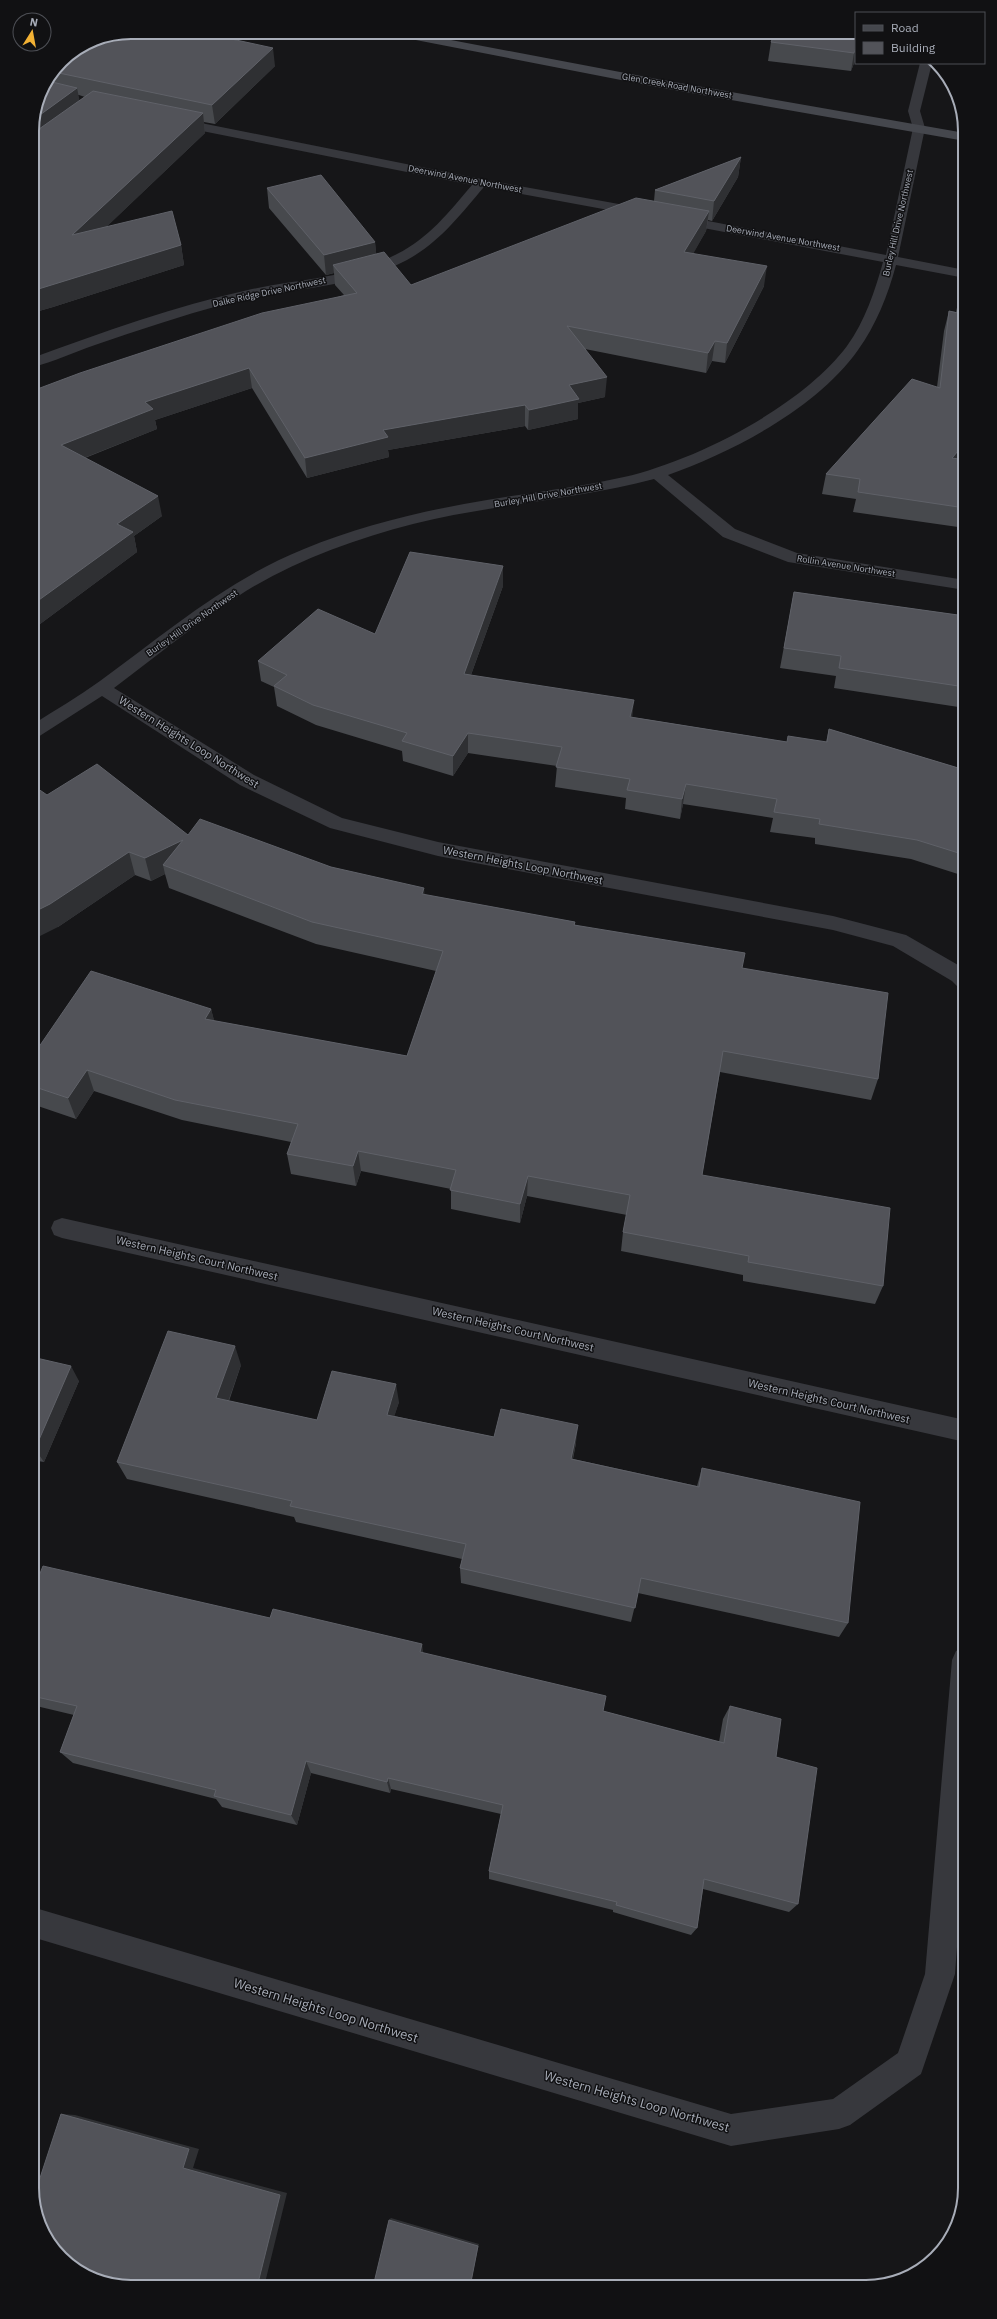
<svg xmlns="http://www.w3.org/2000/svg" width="997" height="2319" viewBox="0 0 997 2319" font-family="'IBM Plex Sans',sans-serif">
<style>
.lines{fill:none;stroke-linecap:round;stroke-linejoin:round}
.minor{fill:#37383d;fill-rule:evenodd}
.secondary{fill:#45474d;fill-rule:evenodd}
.wall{fill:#47494d;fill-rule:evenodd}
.shaded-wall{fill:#2f3033}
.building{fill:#525359;stroke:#5f6168}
.labels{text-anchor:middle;stroke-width:3;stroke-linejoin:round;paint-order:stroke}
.far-street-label{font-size:9px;fill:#a8adb8;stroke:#111113}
.street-label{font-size:11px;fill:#a8adb8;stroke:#111113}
.near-street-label{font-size:13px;fill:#a8adb8;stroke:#111113}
.rim{fill:none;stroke:#a8adb8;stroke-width:2}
</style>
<rect width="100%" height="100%" fill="#161618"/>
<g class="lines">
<!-- minor -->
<path class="minor" d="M 920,63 L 932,63 L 920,111 L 925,128 L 898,257 L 965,270 L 965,278 L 896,265 C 888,295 876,325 858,350 C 817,408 733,452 668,475 L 735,529 L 797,553 L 965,580 L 965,590 L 788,562 L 723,537 L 654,479 C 575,500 493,504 413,524 C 355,539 297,560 246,591 C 200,620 158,655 114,688 L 254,775 L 342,818 L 438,842 L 833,916 L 906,935 L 965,969 L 965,989 L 958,987 L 952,981 L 893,946 L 833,930 L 438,856 L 330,828 L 240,785 L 102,696 L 38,737 L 32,739 L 32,725 C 55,710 78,697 100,681 C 166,633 227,580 304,549 C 355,528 409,514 464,504 C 517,494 571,489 624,477 C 697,460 801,407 847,346 C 865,321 875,291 883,262 L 677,223 L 670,219 L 677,215 L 886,255 L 913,128 L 908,111 Z
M 176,118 L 481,179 L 641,208 L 648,212 L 641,216 L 484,187 C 460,215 440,242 407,260 C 353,289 284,288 225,304 C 181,316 138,330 95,345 C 74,352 54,362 32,367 L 32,358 C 103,332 175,306 248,290 C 297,279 352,278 397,254 C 429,238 449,212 472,185 L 172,125 L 170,122 Z
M 62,1218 L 965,1420 L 965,1442 L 62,1238 L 54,1235 L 51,1228 L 54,1221 Z
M 965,1647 L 965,1838 L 955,1974 L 921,2074 L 850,2125 L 839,2129 L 731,2146 L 32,1937 L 32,1907 L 731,2114 L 833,2099 L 898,2053 L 925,1974 L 952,1660 L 956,1651 Z"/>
<!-- secondary -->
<path class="secondary" d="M 384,32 L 409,32 L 657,79 L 965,133 L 965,141 L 657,87 L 390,35 Z"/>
</g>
<!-- wall -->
<path class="wall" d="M 726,32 L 856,32 L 856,58 L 851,71 L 768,61 L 771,42 L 773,37 Z
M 216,36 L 275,66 L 215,124 L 204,122 L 205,133 L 106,227 L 181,245 L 184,265 L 53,307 L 32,313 L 32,125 L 40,93 L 61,61 ZM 78,95 L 79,95 L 85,97 L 79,101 Z
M 741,157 L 738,177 L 712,221 L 708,220 L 706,231 L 693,253 L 764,286 L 725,363 L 712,361 L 706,373 L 585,349 L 605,397 L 578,403 L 578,419 L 528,430 L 525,426 L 388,450 L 389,457 L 307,478 L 252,388 L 155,420 L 157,429 L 85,458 L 162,516 L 134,536 L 137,552 L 32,630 L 32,391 L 344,295 L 335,285 L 334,273 L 326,275 L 269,208 L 267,188 L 375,242 L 376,254 L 411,285 L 654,201 L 655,190 Z
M 965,284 L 965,456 L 962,460 L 965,460 L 965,528 L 853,512 L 856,499 L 822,494 L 826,474 L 937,387 L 944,331 L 949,311 L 956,312 L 960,294 L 964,294 Z
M 503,586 L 471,675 L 632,717 L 787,742 L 826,742 L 829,729 L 965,770 L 965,865 L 961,875 L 911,859 L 815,844 L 815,838 L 770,832 L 773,818 L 683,804 L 680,819 L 625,809 L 626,798 L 555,787 L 557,766 L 468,753 L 453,776 L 403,761 L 402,751 L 316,725 L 277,706 L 274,687 L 261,681 L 258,661 L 375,634 Z
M 794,592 L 965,616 L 965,708 L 834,688 L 836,676 L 780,668 Z
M 47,795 L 188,835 L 331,867 L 425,895 L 575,922 L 575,925 L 742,968 L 878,1079 L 871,1100 L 720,1072 L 702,1175 L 883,1286 L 875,1304 L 743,1281 L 743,1275 L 621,1251 L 623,1232 L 627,1215 L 527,1196 L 520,1223 L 451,1209 L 451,1189 L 361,1171 L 356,1186 L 291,1174 L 287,1154 L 291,1142 L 182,1120 L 94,1091 L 76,1119 L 32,1104 L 32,1057 L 211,1009 L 214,1021 L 407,1056 L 436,971 L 316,944 L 169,888 L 165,874 L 151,881 L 135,875 L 58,927 Z
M 32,1357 L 79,1381 L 44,1462 L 32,1460 Z
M 241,1365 L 229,1401 L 317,1420 L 399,1402 L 394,1416 L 494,1437 L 576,1443 L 573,1459 L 697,1486 L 702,1468 L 848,1623 L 839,1637 L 638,1593 L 631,1622 L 461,1583 L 460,1568 L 462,1559 L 296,1522 L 294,1517 L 127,1479 L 117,1462 Z
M 32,1585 L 423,1653 L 603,1711 L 719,1742 L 723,1719 L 730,1706 L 776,1757 L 798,1904 L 789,1912 L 703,1889 L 697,1928 L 691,1935 L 613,1912 L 613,1910 L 489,1879 L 489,1871 L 501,1814 L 391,1789 L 390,1793 L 311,1773 L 297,1825 L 222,1807 L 216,1799 L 73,1763 L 60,1752 L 74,1715 L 32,1705 Z"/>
<!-- shaded-wall -->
<path class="shaded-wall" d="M 856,47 L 856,58 L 851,71 L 854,53 Z
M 273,48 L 275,66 L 215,124 L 212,105 Z
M 77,88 L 81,107 L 32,143 L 32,125 L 33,120 Z
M 203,113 L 205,133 L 77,255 L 72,235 Z
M 741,157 L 738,177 L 712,221 L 714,201 Z
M 709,211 L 706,231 L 683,272 L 684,252 Z
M 375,242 L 377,261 L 333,265 L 334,273 L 326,275 L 324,255 Z
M 181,245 L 184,265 L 53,307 L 32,313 L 32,291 Z
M 767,266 L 764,286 L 725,363 L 727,343 Z
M 715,341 L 712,361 L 706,373 L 708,353 Z
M 249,368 L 252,388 L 155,420 L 157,429 L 66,465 L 61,445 L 145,402 Z
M 607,377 L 605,397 L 578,403 L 578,419 L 528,430 L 529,410 L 569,385 Z
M 525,405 L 525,426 L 388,450 L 389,457 L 307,478 L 305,458 L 383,430 Z
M 965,443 L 965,456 L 947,478 L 952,458 Z
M 158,496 L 162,516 L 134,536 L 137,552 L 32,630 L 32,605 L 117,524 Z
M 503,566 L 503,586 L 464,694 L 464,674 Z
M 634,700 L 632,720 L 630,717 Z
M 468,733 L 468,753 L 453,776 L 453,756 Z
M 686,784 L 683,804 L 680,819 L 682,799 Z
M 183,840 L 163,865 L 165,874 L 151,881 L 145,858 Z
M 129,852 L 135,875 L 58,927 L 32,940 L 32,913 Z
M 424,888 L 426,910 L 422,894 Z
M 211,1009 L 217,1030 L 205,1019 Z
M 87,1070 L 94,1091 L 76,1119 L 68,1098 Z
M 358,1151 L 361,1171 L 356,1186 L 353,1166 Z
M 528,1176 L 527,1196 L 520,1223 L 520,1204 Z
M 235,1346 L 241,1365 L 223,1416 L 216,1398 Z
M 71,1366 L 79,1381 L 44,1462 L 35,1449 Z
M 396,1384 L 399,1402 L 389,1433 L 387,1415 Z
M 578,1425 L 576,1443 L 569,1476 L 571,1459 Z
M 422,1644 L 424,1658 L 420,1652 Z
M 306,1761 L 311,1773 L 297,1825 L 291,1815 Z
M 388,1778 L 391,1789 L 390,1793 L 387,1782 Z
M 61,2114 L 75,2115 L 199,2149 L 193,2168 L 287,2193 L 264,2287 L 257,2287 L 183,2168 Z
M 32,2177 L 53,2183 L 38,2184 L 32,2182 Z
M 391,2218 L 479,2244 L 470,2287 L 389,2220 Z"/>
<!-- building -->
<path class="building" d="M 131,32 L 210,32 L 215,33 L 213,35 L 273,48 L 212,105 L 54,72 L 61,61 L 93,39 Z
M 776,32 L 856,32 L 856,47 L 854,53 L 771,42 Z
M 48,81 L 77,88 L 33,120 L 40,93 Z
M 93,91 L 203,113 L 72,235 L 172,211 L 181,245 L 32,291 L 32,134 Z
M 741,157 L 714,201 L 655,190 Z
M 321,175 L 375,242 L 324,255 L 267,188 Z
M 636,198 L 709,211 L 684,252 L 767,266 L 727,343 L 715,341 L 708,353 L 567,326 L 607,377 L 569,385 L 579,399 L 529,410 L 525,405 L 383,430 L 388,437 L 305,458 L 249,368 L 145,402 L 153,409 L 61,445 L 158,496 L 117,524 L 133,532 L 32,605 L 32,391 L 80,373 L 262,313 L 357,293 L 333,265 L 384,252 L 411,285 Z
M 960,294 L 965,294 L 965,443 L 952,458 L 965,460 L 965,508 L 858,492 L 860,479 L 826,474 L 912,379 L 940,388 L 949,311 L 958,313 Z
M 410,552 L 503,566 L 464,674 L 634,700 L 630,717 L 787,742 L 788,736 L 827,742 L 829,729 L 965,770 L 965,855 L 917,840 L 819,824 L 820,819 L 774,812 L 777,799 L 686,784 L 682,799 L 627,790 L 630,779 L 556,767 L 562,747 L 468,733 L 453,756 L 402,741 L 407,733 L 313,705 L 274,686 L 287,675 L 258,661 L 318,609 L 375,634 Z
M 794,592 L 965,616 L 965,687 L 839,668 L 841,656 L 784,648 Z
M 97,764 L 188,835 L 200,819 L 331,867 L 424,888 L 422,894 L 575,922 L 574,925 L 745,953 L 742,968 L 888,993 L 878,1079 L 723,1051 L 702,1175 L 890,1208 L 883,1286 L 748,1262 L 749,1256 L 623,1232 L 630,1195 L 528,1176 L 520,1204 L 450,1190 L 456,1170 L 358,1151 L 353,1166 L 287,1154 L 298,1124 L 175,1100 L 87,1070 L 68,1098 L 32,1086 L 32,1057 L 91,971 L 211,1009 L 205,1019 L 407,1056 L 443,951 L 312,922 L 163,865 L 183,840 L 145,858 L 129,852 L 50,904 L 32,913 L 32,787 L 34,786 L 47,795 Z
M 168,1331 L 235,1346 L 216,1398 L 317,1420 L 332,1371 L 396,1384 L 387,1415 L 494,1437 L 501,1409 L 578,1425 L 571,1459 L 699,1487 L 702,1468 L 860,1502 L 848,1623 L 641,1578 L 635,1608 L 460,1568 L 466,1544 L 290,1506 L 292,1501 L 117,1462 Z
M 32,1357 L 71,1366 L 35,1449 L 32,1448 Z
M 43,1566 L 270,1618 L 273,1609 L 422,1644 L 420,1652 L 606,1696 L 603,1711 L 724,1743 L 730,1706 L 781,1719 L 776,1757 L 817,1768 L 798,1904 L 704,1879 L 697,1928 L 616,1905 L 617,1902 L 489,1871 L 503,1805 L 388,1778 L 387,1782 L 306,1761 L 291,1815 L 214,1796 L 216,1790 L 60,1752 L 77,1706 L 32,1696 L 32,1585 L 35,1586 Z
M 61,2114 L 189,2149 L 183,2168 L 280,2195 L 257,2287 L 124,2287 L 71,2267 L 37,2220 L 32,2188 L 32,2182 L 38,2184 Z
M 389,2220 L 478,2246 L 470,2287 L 373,2287 Z"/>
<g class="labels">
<!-- far-street labels -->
<g class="far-street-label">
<text transform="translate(677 86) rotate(10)" y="3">Glen Creek Road Northwest</text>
<text transform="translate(465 179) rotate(11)" y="3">Deerwind Avenue Northwest</text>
<text transform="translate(898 223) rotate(-77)" y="3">Burley Hill Drive Northwest</text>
<text transform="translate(783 238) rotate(10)" y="3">Deerwind Avenue Northwest</text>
<text transform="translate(269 292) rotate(-12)" y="3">Dalke Ridge Drive Northwest</text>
<text transform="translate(548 495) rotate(-10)" y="3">Burley Hill Drive Northwest</text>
<text transform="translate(846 566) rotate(9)" y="3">Rollin Avenue Northwest</text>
<text transform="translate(192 623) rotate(-35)" y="3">Burley Hill Drive Northwest</text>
</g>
<!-- street labels -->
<g class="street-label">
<text transform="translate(189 742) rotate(32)" y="4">Western Heights Loop Northwest</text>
<text transform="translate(523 865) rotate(11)" y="4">Western Heights Loop Northwest</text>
<text transform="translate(197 1258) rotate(13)" y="4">Western Heights Court Northwest</text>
<text transform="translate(513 1329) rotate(13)" y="4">Western Heights Court Northwest</text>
<text transform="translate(829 1401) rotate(13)" y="4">Western Heights Court Northwest</text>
</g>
<!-- near-street labels -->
<g class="near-street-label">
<text transform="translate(326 2010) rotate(17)" y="5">Western Heights Loop Northwest</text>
<text transform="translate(637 2101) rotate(16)" y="5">Western Heights Loop Northwest</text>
</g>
</g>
<!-- crop -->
<path d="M0 0H997V2319H0ZM131 39H866A92 92 0 0 1 958 131V2188A92 92 0 0 1 866 2280H131A92 92 0 0 1 39 2188V131A92 92 0 0 1 131 39Z" fill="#111113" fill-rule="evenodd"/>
<path class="rim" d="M131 39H866A92 92 0 0 1 958 131V2188A92 92 0 0 1 866 2280H131A92 92 0 0 1 39 2188V131A92 92 0 0 1 131 39Z"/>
<!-- legend -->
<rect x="855" y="12" width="130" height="52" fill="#111113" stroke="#4d4f55"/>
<rect x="863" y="25" width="20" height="6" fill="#45474d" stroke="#4d4f55"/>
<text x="891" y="32" font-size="12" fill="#a8adb8">Road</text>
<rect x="863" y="42" width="20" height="12" fill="#525359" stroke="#4d4f55"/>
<text x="891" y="52" font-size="12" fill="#a8adb8">Building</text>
<!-- north arrow -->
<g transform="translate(32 32) rotate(11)"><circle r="19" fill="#111113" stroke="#4d4f55"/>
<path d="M0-3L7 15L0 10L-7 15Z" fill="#f2b134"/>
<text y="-6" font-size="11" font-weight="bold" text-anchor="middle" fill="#a8adb8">N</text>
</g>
</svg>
